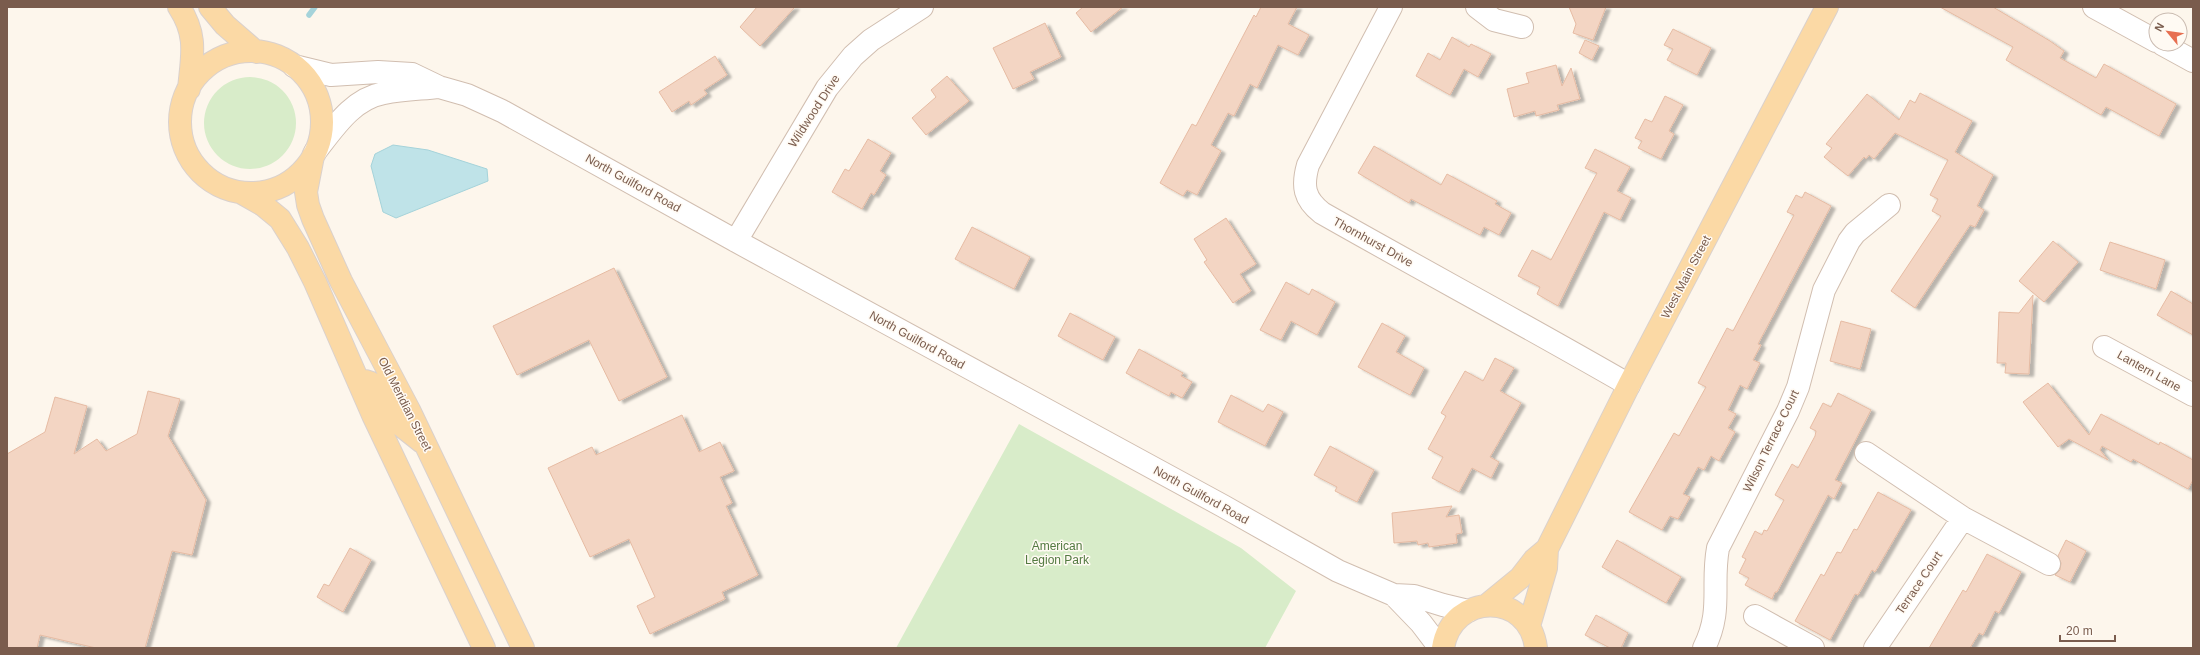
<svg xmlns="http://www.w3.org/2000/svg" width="2200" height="655" viewBox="0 0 2200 655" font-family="Arial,sans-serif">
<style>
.green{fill:#d8ecc9}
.water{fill:#bfe3e8;stroke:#a5d3da}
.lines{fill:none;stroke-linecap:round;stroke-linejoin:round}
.stream{stroke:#a5d3da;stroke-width:5.5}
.building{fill:#f3d5c3;stroke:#e6bba3;filter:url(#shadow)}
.minor-casing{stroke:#d1beb0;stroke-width:24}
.major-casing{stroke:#dad1cd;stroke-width:24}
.minor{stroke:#fff;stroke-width:22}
.major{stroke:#fbd9a5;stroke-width:22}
.labels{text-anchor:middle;stroke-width:3;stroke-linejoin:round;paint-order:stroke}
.street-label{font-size:12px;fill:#7a5c4d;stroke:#fffaf3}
.park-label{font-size:12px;fill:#537a41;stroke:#fffaf3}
</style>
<defs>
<filter id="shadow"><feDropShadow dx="4.5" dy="2.5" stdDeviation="1" flood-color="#0004"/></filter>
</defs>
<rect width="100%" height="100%" fill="#fdf6ec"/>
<!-- green -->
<path class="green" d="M204 123a46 46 0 1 1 92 0a46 46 0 1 1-92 0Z
M 1019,424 L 1241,548 L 1296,591 L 1265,648 L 896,648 Z"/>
<!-- water -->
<path class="water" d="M 393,145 L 428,150 L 487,169 L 488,181 L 396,218 L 383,212 L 371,166 L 375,154 Z"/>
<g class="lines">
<!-- stream -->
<path class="stream" d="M 309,15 L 315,7"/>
</g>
<!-- building -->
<path class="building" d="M 757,7 L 795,7 L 760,46 L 740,27 Z
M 1083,7 L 1123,7 L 1091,32 L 1076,13 Z
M 1261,7 L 1297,7 L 1288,24 L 1309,35 L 1298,55 L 1278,45 L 1257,88 L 1250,84 L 1234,116 L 1228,113 L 1211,145 L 1221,151 L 1197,195 L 1187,190 L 1183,196 L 1160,183 L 1192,124 L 1196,126 L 1254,15 L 1256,17 Z
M 1569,7 L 1606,7 L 1593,40 L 1573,33 L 1576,24 Z
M 1940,7 L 1993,7 L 2050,41 L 2064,51 L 2060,58 L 2096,78 L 2104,64 L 2176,104 L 2159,136 L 2106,107 L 2101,115 L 2006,60 L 2013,47 Z
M 1045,23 L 1061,57 L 1030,72 L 1034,79 L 1013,89 L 993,48 Z
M 1673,29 L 1711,48 L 1697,75 L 1667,60 L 1673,49 L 1664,45 Z
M 1452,37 L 1469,47 L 1471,44 L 1491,54 L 1478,77 L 1464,69 L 1450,95 L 1416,76 L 1428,53 L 1440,60 Z
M 1585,40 L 1599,46 L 1592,60 L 1579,53 Z
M 715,56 L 727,75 L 704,90 L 707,94 L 691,105 L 689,101 L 672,112 L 659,92 Z
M 1556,65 L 1562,86 L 1571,68 L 1580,99 L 1557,105 L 1559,110 L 1536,116 L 1535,111 L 1514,117 L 1507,89 L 1529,83 L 1526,73 Z
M 947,76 L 969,101 L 926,135 L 912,118 L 936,97 L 931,90 Z
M 1920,93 L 1972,121 L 1955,152 L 1993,175 L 1977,206 L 1984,210 L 1975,227 L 1970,225 L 1915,308 L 1891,291 L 1941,216 L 1932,211 L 1938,199 L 1930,195 L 1948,160 L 1895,133 L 1874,159 L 1869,155 L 1866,159 L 1864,157 L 1848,176 L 1824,157 L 1832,148 L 1826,144 L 1867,94 L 1899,120 L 1910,100 L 1915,103 Z
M 1665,96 L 1683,105 L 1669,131 L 1674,134 L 1661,159 L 1638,148 L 1642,141 L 1635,138 L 1645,119 L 1652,122 Z
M 868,139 L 891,153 L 880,171 L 886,175 L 874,195 L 871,193 L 862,209 L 832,192 L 845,169 L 849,171 Z
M 1374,146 L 1441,185 L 1447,174 L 1497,201 L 1495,204 L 1511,213 L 1499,235 L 1484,227 L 1480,235 L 1411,199 L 1409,203 L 1358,173 Z
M 1595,149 L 1630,167 L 1617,191 L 1631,198 L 1620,220 L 1604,212 L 1558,306 L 1537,294 L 1540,287 L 1518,276 L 1532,250 L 1551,260 L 1597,173 L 1585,168 Z
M 1805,192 L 1831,206 L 1758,344 L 1761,345 L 1753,360 L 1760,363 L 1747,389 L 1740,385 L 1728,410 L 1736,414 L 1728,428 L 1735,432 L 1719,461 L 1711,456 L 1704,470 L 1698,467 L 1683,494 L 1690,497 L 1678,519 L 1670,516 L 1662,530 L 1629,512 L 1674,433 L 1679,436 L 1706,387 L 1698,383 L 1727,328 L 1733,331 L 1794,215 L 1787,212 L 1796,195 L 1802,198 Z
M 1226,218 L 1256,264 L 1240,274 L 1251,291 L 1233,303 L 1204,262 L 1207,260 L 1194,239 Z
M 972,227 L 1030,257 L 1014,289 L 955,259 Z
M 2053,241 L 2078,262 L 2044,302 L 2019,281 Z
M 2110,242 L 2165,260 L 2156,289 L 2100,270 Z
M 614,268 L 667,377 L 619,401 L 589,340 L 517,375 L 493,326 Z
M 1286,282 L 1309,295 L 1312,289 L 1335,302 L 1317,335 L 1291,321 L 1281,340 L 1260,330 Z
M 2171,291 L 2193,304 L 2193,335 L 2157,315 Z
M 2033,295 L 2029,374 L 2005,373 L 2006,363 L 1997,363 L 1999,312 L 2019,313 Z
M 1070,313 L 1115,337 L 1103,360 L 1058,336 Z
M 1841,321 L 1871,329 L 1860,369 L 1830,361 Z
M 1382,323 L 1405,336 L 1396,352 L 1424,368 L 1410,395 L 1358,367 Z
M 1139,349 L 1183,373 L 1181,376 L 1192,382 L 1182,398 L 1171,392 L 1169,396 L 1126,373 Z
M 1495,358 L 1514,368 L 1500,391 L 1521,403 L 1490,457 L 1499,462 L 1491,478 L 1472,468 L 1459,492 L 1432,478 L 1443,457 L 1428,449 L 1446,416 L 1441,413 L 1465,371 L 1483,381 Z
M 2048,383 L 2089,435 L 2101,414 L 2159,445 L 2160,442 L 2193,460 L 2193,480 L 2188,489 L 2133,459 L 2131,462 L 2102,446 L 2100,450 L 2108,460 L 2069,439 L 2058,447 L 2023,402 Z
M 148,391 L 180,399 L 168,436 L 206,500 L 192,555 L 172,551 L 145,648 L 96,648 L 40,635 L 37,648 L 7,648 L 7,454 L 45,432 L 55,397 L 87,406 L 74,454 L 97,439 L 106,451 L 137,434 Z
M 1838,393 L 1871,410 L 1835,480 L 1842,483 L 1834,499 L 1828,495 L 1777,592 L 1775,592 L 1772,599 L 1745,585 L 1749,578 L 1739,573 L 1746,559 L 1742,557 L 1755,531 L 1762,535 L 1764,530 L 1767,531 L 1784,500 L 1775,495 L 1792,464 L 1798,468 L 1815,436 L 1816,431 L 1810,428 L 1823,403 L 1831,407 Z
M 1231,395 L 1263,412 L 1268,404 L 1283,412 L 1265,446 L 1218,422 Z
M 682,415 L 699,452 L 720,442 L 734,471 L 720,477 L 732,503 L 726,506 L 758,575 L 722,592 L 725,599 L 650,634 L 637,606 L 655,597 L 629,539 L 590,557 L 548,468 L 592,447 L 596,455 Z
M 1330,446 L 1374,470 L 1357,502 L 1335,491 L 1337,487 L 1314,475 Z
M 1878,492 L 1911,510 L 1875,572 L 1872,570 L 1858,595 L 1855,594 L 1830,640 L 1795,621 L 1821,574 L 1824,576 L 1837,552 L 1841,553 L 1854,529 L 1857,530 Z
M 1452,506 L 1446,517 L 1459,515 L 1462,533 L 1456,534 L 1457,543 L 1429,547 L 1428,543 L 1418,545 L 1417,541 L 1394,543 L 1392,513 Z
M 1617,540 L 1681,577 L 1666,603 L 1602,567 Z
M 2066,540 L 2086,551 L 2070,582 L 2055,575 L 2060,570 L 2061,563 L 2058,556 Z
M 350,548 L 371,560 L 343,612 L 317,597 L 324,584 L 329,586 Z
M 1987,554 L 2021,572 L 1999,613 L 1995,611 L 1983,635 L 1979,633 L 1970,648 L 1929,648 L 1963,590 L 1966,592 Z
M 1596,615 L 1628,633 L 1621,648 L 1610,648 L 1585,635 Z"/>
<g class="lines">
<defs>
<path id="minor" d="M 1391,7 L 1308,165 C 1302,186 1304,199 1322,213 C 1424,271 1527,326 1629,385
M 1477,7 L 1494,20 L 1522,27
M 2094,7 L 2156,41
M 2162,44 L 2193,61
M 294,66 L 331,75 L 378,72 L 412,74 L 439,87 L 467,95 L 502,111 L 736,241 L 1223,506 L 1338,571 L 1394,595 L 1414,596 L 1443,605 L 1468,611
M 315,152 C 334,128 352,99 384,93 C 402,89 421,89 439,87
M 736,241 L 827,88 L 853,56 L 871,40 L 922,7
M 2104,347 L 2193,395
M 1866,453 L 1963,518 L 2049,564
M 1394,595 L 1421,623 L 1440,648
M 1755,616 L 1813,648
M 1704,648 C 1723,610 1711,586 1718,548 L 1788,411 L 1798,387 L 1824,290 L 1849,241 L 1855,233 L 1889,205
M 1875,648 L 1963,518"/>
<path id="major" d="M 179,7 C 198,36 192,56 189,89
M 210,7 L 225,25 L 256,52
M180 122a71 71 0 1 1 142 0a71 71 0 1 1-142 0Z
M 313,156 L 306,192 L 308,205 L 313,219 L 341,281 L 409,410 L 523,648
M 242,193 L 263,205 L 280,219 L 298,248 L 315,282 L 373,415 L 484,648
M 365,381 L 371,383 L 374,387 L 398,423 L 422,442
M 1487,605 L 1520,578 L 1534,560 L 1547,549 L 1629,385 L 1827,7
M 1529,626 L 1546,568 L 1547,549
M 1443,648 C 1452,592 1529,591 1536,648"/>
</defs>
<!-- minor casing -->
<use href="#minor" class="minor-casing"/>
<!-- major casing -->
<use href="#major" class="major-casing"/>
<!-- minor -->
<use href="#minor" class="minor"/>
<!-- major -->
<use href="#major" class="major"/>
</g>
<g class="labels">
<!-- street labels -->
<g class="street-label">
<text transform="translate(814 111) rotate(-57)" y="4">Wildwood Drive</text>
<text transform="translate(633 183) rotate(29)" y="4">North Guilford Road</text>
<text transform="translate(1373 242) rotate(29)" y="4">Thornhurst Drive</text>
<text transform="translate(1686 277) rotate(-62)" y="4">West Main Street</text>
<text transform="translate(917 340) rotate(29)" y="4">North Guilford Road</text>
<text transform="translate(2149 371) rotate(29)" y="4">Lantern Lane</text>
<text transform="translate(405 404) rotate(63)" y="4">Old Meridian Street</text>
<text transform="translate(1771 441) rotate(-64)" y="4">Wilson Terrace Court</text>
<text transform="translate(1201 495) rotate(29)" y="4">North Guilford Road</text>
<text transform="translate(1919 583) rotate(-56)" y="4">Terrace Court</text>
</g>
<!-- park labels -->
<g class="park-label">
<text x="1057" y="550">American<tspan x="1057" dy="14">Legion Park</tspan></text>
</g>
</g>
<!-- border -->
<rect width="2200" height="655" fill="none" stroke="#7a5c4d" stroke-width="16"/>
<!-- north arrow -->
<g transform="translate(2168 32) rotate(299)"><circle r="19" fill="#fffaf3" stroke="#cabbb1"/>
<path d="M0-3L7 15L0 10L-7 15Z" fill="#e76f51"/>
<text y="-6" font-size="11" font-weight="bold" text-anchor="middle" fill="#7a5c4d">N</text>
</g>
<!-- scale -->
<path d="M2060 635v6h55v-6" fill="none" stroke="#7a5c4d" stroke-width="2"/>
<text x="2066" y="635" font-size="12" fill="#7a5c4d" stroke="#fffaf3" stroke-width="3" paint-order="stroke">20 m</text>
</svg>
